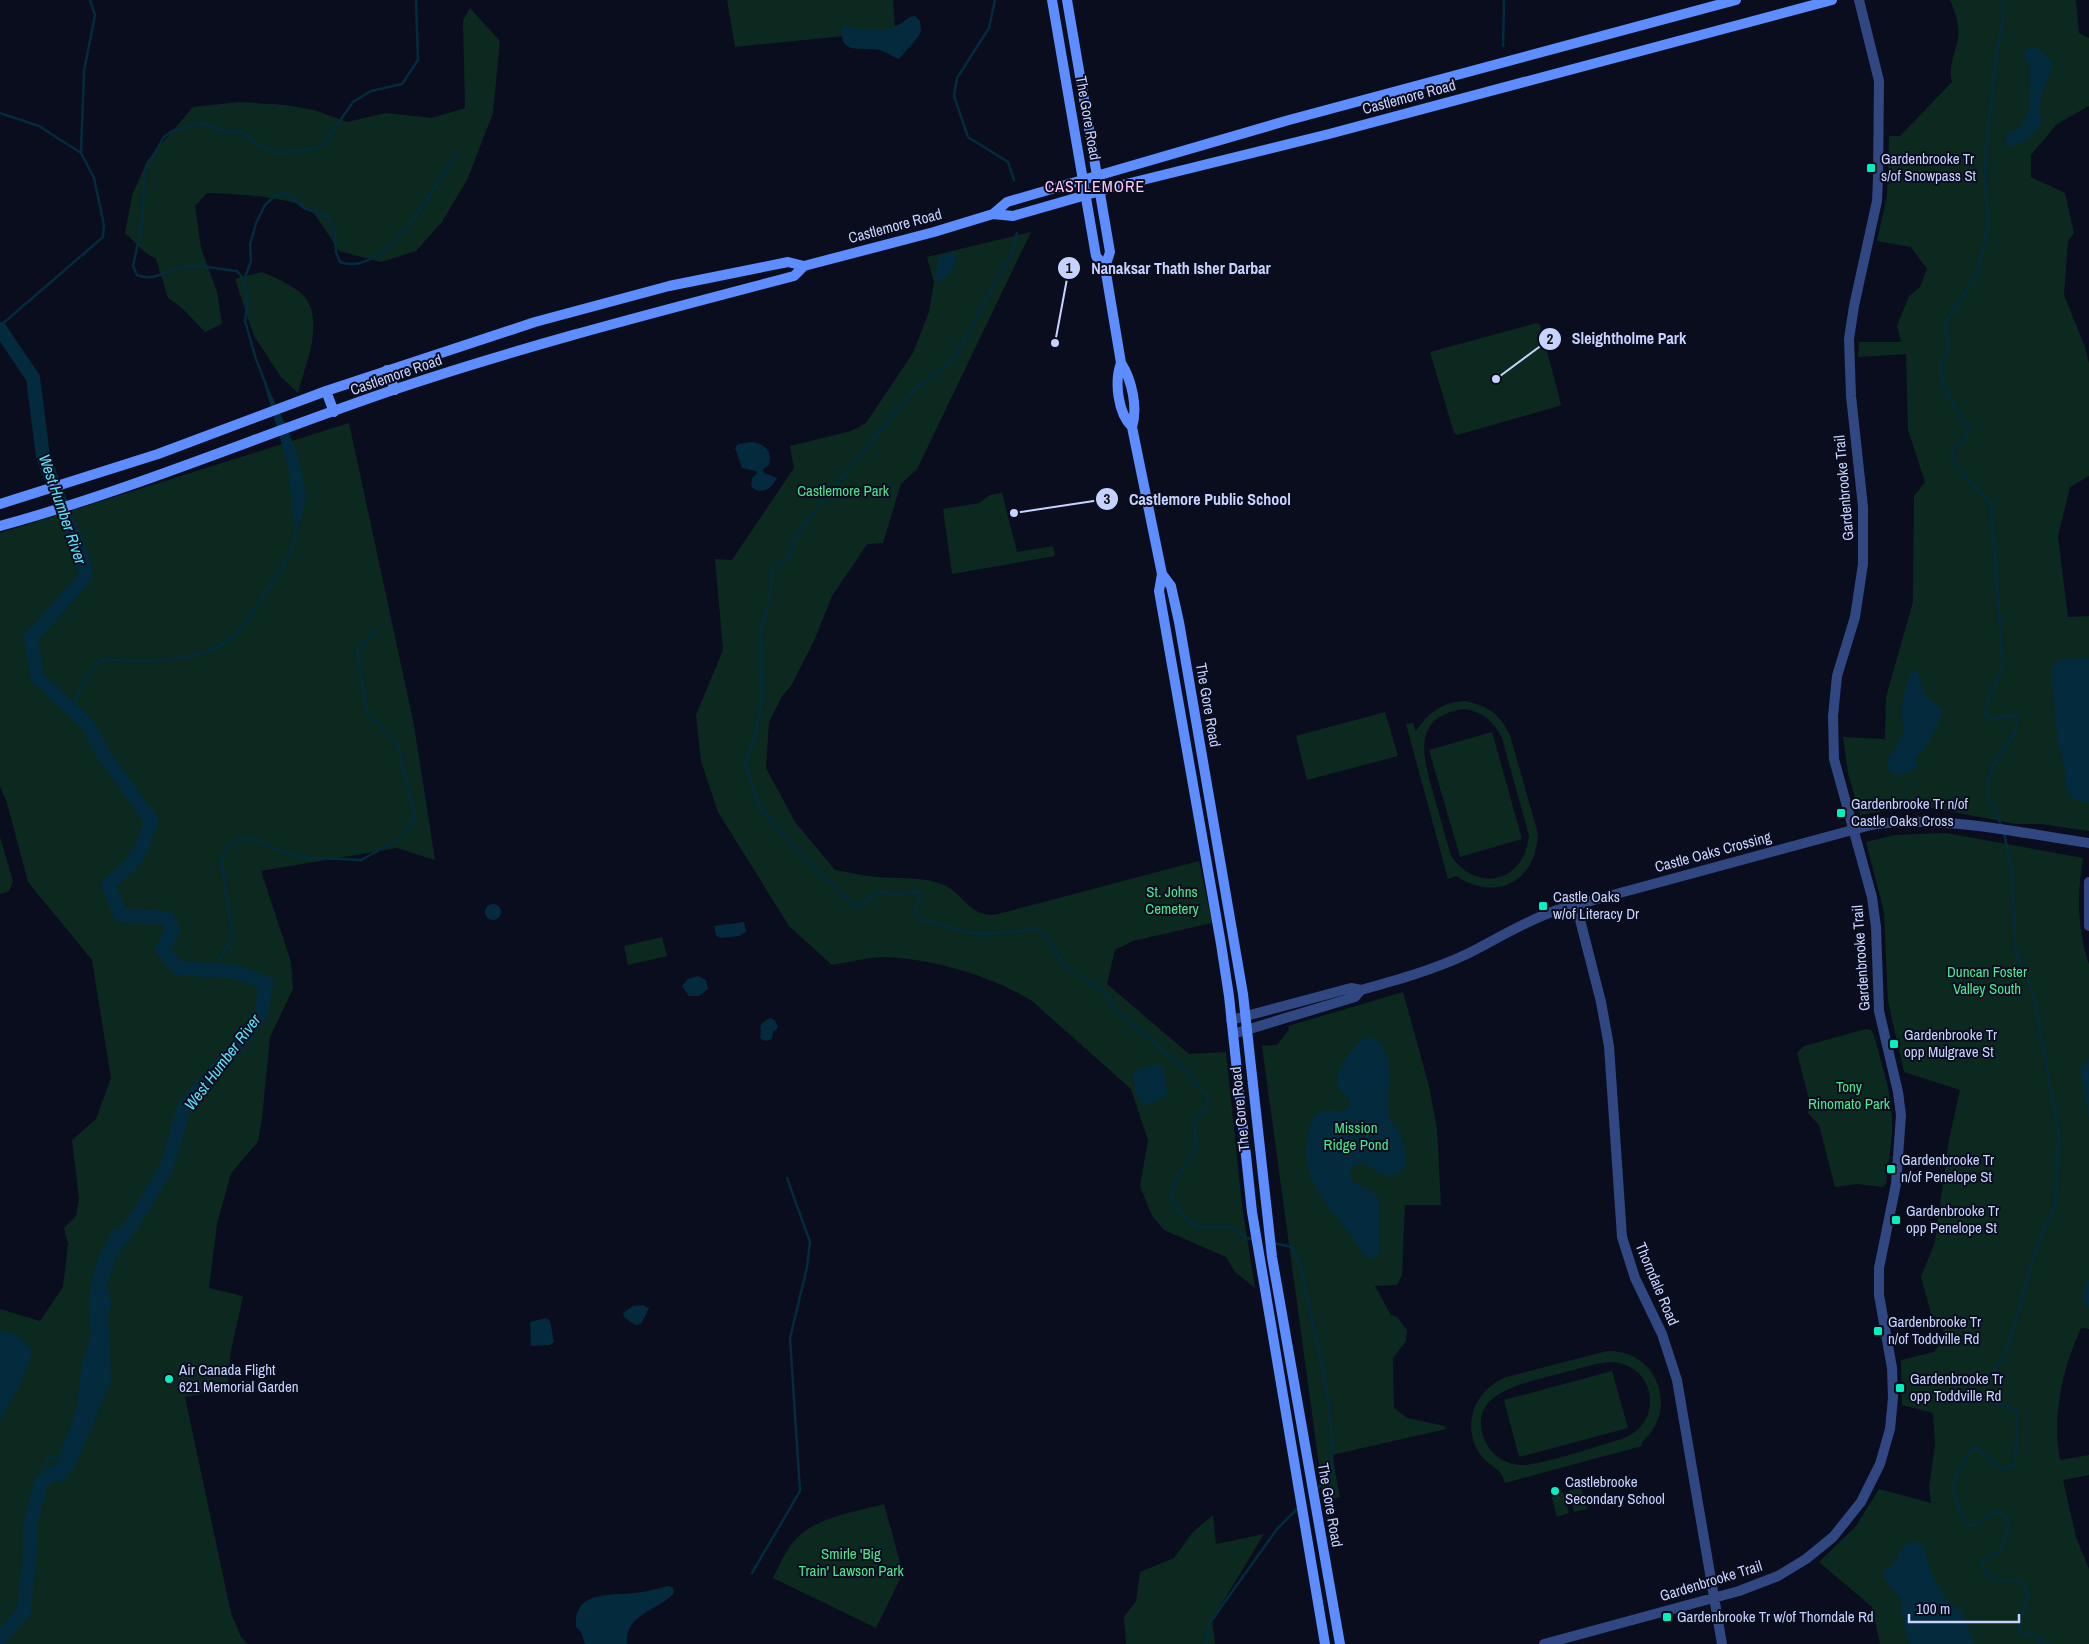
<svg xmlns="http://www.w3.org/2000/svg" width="2089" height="1644" viewBox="0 0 2089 1644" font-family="'Archivo Narrow',sans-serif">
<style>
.green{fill:#0c291f;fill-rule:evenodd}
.water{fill:#042b3d}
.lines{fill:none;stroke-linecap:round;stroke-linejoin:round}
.stream{stroke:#042b3d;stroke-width:2.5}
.river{stroke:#042b3d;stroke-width:14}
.tertiary{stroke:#304782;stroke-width:10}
.secondary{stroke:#5e8dff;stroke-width:10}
.poi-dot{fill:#00f2be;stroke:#0a0d1e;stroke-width:2}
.labels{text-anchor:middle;stroke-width:4;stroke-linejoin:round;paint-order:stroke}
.street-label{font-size:15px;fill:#c7d2ff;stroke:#0a0d1e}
.poi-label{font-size:15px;fill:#c7d2ff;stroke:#0a0d1e;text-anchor:start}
.park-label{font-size:15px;fill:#49e98f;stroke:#0a0d1e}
.neighbourhood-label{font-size:16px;letter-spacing:1px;fill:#ffc9fc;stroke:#0a0d1e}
.water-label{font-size:16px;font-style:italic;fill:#55e6ff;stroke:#0a0d1e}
.leader{fill:none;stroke:#c7d2ff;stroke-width:2}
.callout-dot{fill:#c7d2ff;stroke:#0a0d1e;stroke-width:2}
.mark-label{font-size:15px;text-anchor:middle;font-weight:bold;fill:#111}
.callout-label{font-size:16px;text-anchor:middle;font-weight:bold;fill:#c7d2ff;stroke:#0a0d1e;stroke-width:4;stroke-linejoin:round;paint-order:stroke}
</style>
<rect width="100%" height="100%" fill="#0a0d1e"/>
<!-- green -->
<path class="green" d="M 727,0 L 893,0 L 895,31 L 735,47 Z
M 1950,0 L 2076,0 L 2079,33 L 2089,38 L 2089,106 L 2057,124 L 2031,155 L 2031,177 L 2065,193 L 2074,233 L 2068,241 L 2064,295 L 2085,347 L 2089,363 L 2089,476 L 2070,487 L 2058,536 L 2068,617 L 2089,616 L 2089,831 L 2041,824 L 2016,824 L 1933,808 L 1895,809 L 1860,815 L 1848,773 L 1843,737 L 1885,739 L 1886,697 L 1913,602 L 1914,496 L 1925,482 L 1908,430 L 1906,354 L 1858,357 L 1859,342 L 1901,342 L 1897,326 L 1909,296 L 1920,287 L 1927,269 L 1911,247 L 1877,241 L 1887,195 L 1889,136 L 1900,136 L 1952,82 C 1948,67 1955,53 1958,39 C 1960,25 1955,12 1950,0 Z
M 470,8 L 500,41 L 493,113 L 468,178 L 442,222 L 416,251 L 381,262 L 339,251 C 333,242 317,215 310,210 C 293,197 229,193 207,193 L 195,206 L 201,248 L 217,292 L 222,324 L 205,332 L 183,309 L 168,298 L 156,259 L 146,253 L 125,233 L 132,196 L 147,161 L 193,107 L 239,102 L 286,105 L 314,110 L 347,122 L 386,113 L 432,118 L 465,108 L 463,20 Z
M 1031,232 L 917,469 L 901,484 L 883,543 L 867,544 L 832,596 L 814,641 L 791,686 L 782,696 L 769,722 L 766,768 L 795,822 L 835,870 C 849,872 863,876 877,877 C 898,879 926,876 946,886 C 965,896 968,915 994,915 L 1199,861 L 1212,923 L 1133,941 L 1115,950 L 1107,984 L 1189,1054 L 1226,1052 L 1242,1205 L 1255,1288 L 1235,1272 L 1226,1257 L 1164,1230 L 1152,1216 L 1140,1186 L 1148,1140 L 1131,1089 L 1032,1001 C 992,976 933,959 886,957 C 869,957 849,962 832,965 L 789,926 L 718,812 L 701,761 L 696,715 L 723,650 L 715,559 L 732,560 L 794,468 L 790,446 L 851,431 L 866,423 L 913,353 L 929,312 L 934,282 L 927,257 Z
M 262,272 C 274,277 300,288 307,300 C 323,327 305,365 298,393 L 281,377 L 254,336 L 235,279 Z
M 1537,323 L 1540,325 L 1561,404 L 1559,406 L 1457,435 L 1454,433 L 1430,352 Z
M 349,423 L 414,725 L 435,860 L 397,848 L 261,871 L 291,962 L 293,989 L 270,1037 L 262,1118 L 258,1142 L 231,1173 L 217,1224 L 209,1288 L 243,1296 L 230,1355 L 228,1389 L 185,1397 L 231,1613 L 241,1637 L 248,1644 L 0,1644 L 0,1309 L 40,1321 L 63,1287 L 68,1244 L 64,1228 L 76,1216 L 79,1198 L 72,1140 L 96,1119 L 111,1078 L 92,960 L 28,882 L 7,803 L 0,786 L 0,533 Z
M 1002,493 L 1017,552 L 1053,546 L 1055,556 L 952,574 L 943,509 L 979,503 L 990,495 Z
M 1464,701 C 1487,705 1500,714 1510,735 L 1538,834 C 1535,883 1497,902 1456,876 L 1448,879 L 1406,724 L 1413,723 L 1416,731 C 1429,712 1441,703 1464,701 ZM 1463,709 C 1483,712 1493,720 1502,738 L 1529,836 C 1524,882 1478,894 1451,856 C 1445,836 1440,816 1434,796 C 1424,759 1409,718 1463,709 Z
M 1385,712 L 1398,756 L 1307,780 L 1296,736 Z
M 1492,732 L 1522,839 L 1460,857 L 1429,750 Z
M 1946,833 L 2083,858 C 2077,895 2077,928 2089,964 L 2089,1329 L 2081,1328 C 2062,1370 2052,1414 2060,1460 L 2089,1455 L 2089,1475 L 2063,1480 L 2076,1537 L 2089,1569 L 2089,1644 L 1880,1644 L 1872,1607 L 1819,1562 L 1856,1526 L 1879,1489 L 1931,1503 L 1929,1487 L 1935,1444 L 1933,1413 L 1902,1405 L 1901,1360 L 1934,1352 L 1945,1336 L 1941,1324 L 1931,1313 L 1921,1277 L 1935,1242 L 1949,1139 L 1960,1090 L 1904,1072 L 1888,1001 L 1884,912 L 1866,842 L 1894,835 Z
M 0,837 L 13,881 L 9,891 L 0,894 Z
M 662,937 L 667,956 L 628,965 L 624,946 Z
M 1403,992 L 1429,1086 L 1437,1129 L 1441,1205 L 1405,1205 L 1402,1275 L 1397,1285 L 1375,1286 L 1391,1315 L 1397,1317 L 1407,1330 L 1406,1341 L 1393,1358 L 1394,1408 L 1407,1418 L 1445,1426 L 1446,1429 L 1332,1455 L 1340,1497 L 1324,1501 L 1262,1046 L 1277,1045 L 1289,1030 L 1288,1026 Z
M 1866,1029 L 1871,1030 L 1874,1035 L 1888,1087 L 1892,1116 L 1892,1134 L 1886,1184 L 1883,1187 L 1857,1184 L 1835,1187 L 1819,1125 L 1808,1113 L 1810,1103 L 1797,1053 L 1804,1046 Z
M 1607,1351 C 1657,1349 1680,1410 1642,1442 L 1642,1446 L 1505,1483 C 1501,1467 1489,1467 1480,1454 C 1460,1425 1476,1388 1507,1377 ZM 1609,1362 C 1656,1362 1666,1423 1622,1439 C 1597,1446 1541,1466 1519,1465 C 1505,1464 1492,1455 1486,1443 C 1463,1394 1522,1384 1554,1375 C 1572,1371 1591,1364 1609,1362 Z
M 1612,1371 L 1628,1428 L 1519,1457 L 1504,1400 Z
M 1581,1487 L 1587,1509 L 1574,1512 L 1569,1491 Z
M 1563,1492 L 1569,1513 L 1557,1517 L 1551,1495 Z
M 884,1504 L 903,1573 L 876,1628 L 773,1578 C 779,1566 785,1552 794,1541 C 814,1517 856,1512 884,1504 Z
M 1213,1515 L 1216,1544 L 1264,1534 L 1212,1620 L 1215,1644 L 1126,1644 L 1124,1617 L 1136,1601 L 1140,1572 L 1174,1558 L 1192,1533 Z"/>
<!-- water -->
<path class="water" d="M 915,16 L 920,21 L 921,31 L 918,37 L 899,59 C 892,57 887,52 880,50 C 863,46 836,57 843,25 C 860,29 880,33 898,25 C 906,22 906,17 915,16 Z
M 2029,48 L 2036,48 L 2050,59 L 2053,66 C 2047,82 2034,105 2042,122 C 2032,134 2024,147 2006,146 L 2006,135 L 2021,127 L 2029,109 L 2030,67 L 2023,53 Z
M 954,253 C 959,264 948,279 938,282 L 935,278 L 939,256 Z
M 266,383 C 282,420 322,488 297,526 L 294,522 L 288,465 L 265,387 Z
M 752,442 C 765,444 773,452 769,465 L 763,469 L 764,473 L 777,478 C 772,489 760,496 751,486 L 752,478 L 757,474 L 756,471 L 742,468 L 735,448 L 738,444 Z
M 2089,658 L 2089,803 L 2073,799 L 2067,791 L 2064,763 L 2058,743 L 2051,671 L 2052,665 L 2062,659 Z
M 1914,669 L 1918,671 L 1924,694 L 1941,708 L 1943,713 L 1924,751 L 1915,757 L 1917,764 L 1914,770 L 1897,776 L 1888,770 L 1888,759 L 1905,731 C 1904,727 1902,724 1902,720 C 1900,704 1906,681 1914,669 Z
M485 912a8 8 0 1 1 16 0a8 8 0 1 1-16 0Z
M 744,922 L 746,932 L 739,936 L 720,938 L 716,935 L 714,926 Z
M 698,976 L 706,980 L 708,989 L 699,996 L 689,996 L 682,986 L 688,979 Z
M 770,1018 L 775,1020 L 778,1028 L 773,1032 L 772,1039 L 765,1041 L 760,1038 C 763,1025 755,1026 770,1018 Z
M 1368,1037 C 1394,1040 1389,1082 1388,1101 C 1388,1106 1387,1115 1390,1120 C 1391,1123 1395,1126 1397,1129 C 1404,1141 1414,1177 1389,1176 C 1378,1175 1371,1165 1361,1163 L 1354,1166 L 1350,1172 L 1353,1182 L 1371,1191 L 1379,1199 L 1379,1255 L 1372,1259 L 1364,1255 C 1342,1216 1296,1185 1308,1135 C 1310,1128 1311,1120 1317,1114 C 1328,1105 1340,1116 1349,1108 L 1350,1099 C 1346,1094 1338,1091 1337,1084 C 1334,1074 1355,1040 1368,1037 Z
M 2089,1059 L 2089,1120 L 2080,1068 Z
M 1156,1064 L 1162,1065 C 1167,1073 1161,1081 1169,1093 L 1153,1103 L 1142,1105 L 1136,1093 L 1133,1074 L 1137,1070 Z
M 114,1228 L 128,1240 L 118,1253 L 106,1286 L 112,1302 L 108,1317 L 111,1380 L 78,1460 L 62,1484 L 57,1478 L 59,1456 L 76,1412 L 83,1360 L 91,1335 L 89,1302 L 92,1279 L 98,1259 Z
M 2089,1278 L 2089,1308 C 2077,1301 2085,1288 2089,1278 Z
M 643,1305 L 649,1308 L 641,1324 L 635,1325 L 624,1317 L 623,1313 L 633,1306 Z
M 546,1318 L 550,1321 L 554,1342 L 550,1345 L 531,1346 L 530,1322 Z
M 0,1330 C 15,1334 26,1338 32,1353 L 22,1380 L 0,1422 Z
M 1915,1541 L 1923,1546 L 1933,1577 L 1948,1602 L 1962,1612 L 1975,1644 L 1910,1644 L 1902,1616 L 1900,1599 L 1883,1576 L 1884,1570 L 1894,1565 L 1893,1562 L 1897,1561 C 1897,1552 1906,1542 1915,1541 Z
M 668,1586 L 673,1588 L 674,1593 C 658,1611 624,1614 627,1644 L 585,1644 L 581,1632 L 576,1627 C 574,1590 608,1596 634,1593 C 645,1592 657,1589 668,1586 Z"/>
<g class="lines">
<!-- stream -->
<path class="stream" d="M 995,0 L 989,28 L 957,78 L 954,96 L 968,137 L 1008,162 L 1014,180
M 1503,46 L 1504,0
M 0,113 L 39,126 L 81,153 L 94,178 L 104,225 L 103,237 L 0,326
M 81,152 L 84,71 L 95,15 L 90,0
M 1017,233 L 1011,254 L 954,358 L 912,392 L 808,519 L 795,539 L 789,558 L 772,568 L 770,597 L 761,630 L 762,699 L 755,736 L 745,763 L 759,807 L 799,853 L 857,908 L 878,891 L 893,895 L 917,891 L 921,897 L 914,912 L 920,919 L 970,933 L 990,934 L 1035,929 L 1045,934 L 1063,964 L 1106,994 L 1116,1010 L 1187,1071 L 1207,1096 L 1206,1109 L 1194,1119 L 1196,1146 L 1186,1166 L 1177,1177 L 1171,1195 L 1180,1214 L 1198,1227 L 1232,1227 L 1246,1238 L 1252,1239
M 244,280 L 237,271 C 219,269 200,264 182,267 C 166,270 155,282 137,275 L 133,266 L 142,224 L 145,170 L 164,137 L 172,131 L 202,123 L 221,131 L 242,132 L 262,147 L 276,153 L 315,149 L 323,145 L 353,102 L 371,91 L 402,84 L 418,60 L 416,0
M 266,385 L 256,359 L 245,321 L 248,301 L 244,280 L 251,261 L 250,245 L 256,223 L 265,205 L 274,197 L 283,193 L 289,195 L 304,208 L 328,217 L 335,232 L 336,252 L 340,262 C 386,279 434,187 456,155
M 72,711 C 78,691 86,673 102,659 C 142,663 206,664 237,633 C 249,621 258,603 268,589 C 282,567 295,550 297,524
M 2001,825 L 1986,792 L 1992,768 L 2016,731 L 2017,716 L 2009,715 L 1994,720 L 1985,715 L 1988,700 L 2003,667 L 1991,504 L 1957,467 L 1951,450 L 1965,440 L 1969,430 L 1944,389 L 1940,365 L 1949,346 L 1945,328 L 1947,319 L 1977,275 L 1988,226 L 1985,176 L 1986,148 L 1996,56 L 2003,20 L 2002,0
M 2004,832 L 2012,874 L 2015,947 L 2034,997 L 2059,1135 L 2055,1206 L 2037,1245 L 2009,1344 L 1991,1377 L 1982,1375 L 1975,1376 L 1968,1394 C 1983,1405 2001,1399 2017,1412 C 2015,1430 2018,1448 2014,1466 L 2002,1469 L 1978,1449 L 1972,1449 C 1948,1485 1950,1486 1966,1525 L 1974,1525 L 1997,1511 L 2006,1516 L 2009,1524 L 2001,1550 L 1981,1563 C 1987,1582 2003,1582 2020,1580 C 2038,1601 2018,1607 2019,1630 L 2022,1634 L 2031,1634 L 2048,1644
M 211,972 L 233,938 L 221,859 L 229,845 L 249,838 L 296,857 L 361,860 L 403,837 L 415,817 L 397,743 L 367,712 L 357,650 L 377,630
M 1273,1243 L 1292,1247 L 1300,1264 C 1314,1333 1335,1403 1332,1474 L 1316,1490
M 752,1573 L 800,1491 L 790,1338 L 807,1267 L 810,1242 L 787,1178
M 0,1637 C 26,1613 36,1583 32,1547 C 31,1538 26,1526 27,1517 C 29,1500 42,1476 48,1459 L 59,1456
M 1206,1644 L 1209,1624 L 1277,1529 L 1297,1509"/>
<!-- river -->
<path class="river" d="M 0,329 L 33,378 L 43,456 L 68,523 L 81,552 L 86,576 L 31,638 L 37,677 L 88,725 L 101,751 L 151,820 C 141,856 136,862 108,885 L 121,915 L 167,918 L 173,931 L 162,949 L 178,968 L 237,972 L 266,983 L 261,1014 L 244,1038 L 185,1105 L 167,1166 L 139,1214 L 112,1251
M 0,1638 L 24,1612 L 30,1551 L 30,1525 L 41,1482 L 69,1463 L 70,1460"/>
<!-- tertiary -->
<path class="tertiary" d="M 2089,882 L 2089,926
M 1576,904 L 1601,1002 L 1609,1046 L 1622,1237 L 1635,1278 L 1662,1334 L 1677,1380 L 1722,1644
M 1231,1020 L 1351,988 L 1361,990
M 1233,1034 L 1355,997 L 1361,990 C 1397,980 1433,970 1467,954 C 1497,939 1525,921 1557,910 L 1871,825 C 1940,814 2020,833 2089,843
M 1544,1644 L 1739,1591 L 1778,1576 L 1806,1559 L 1833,1537 L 1861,1502 L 1880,1464 L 1890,1429 L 1893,1398 L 1892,1368 L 1879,1295 L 1879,1268 L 1896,1184 L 1901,1115 L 1898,1092 L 1879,1011 L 1876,927 L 1872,897 L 1834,759 L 1833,716 L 1837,676 L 1855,617 L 1863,564 L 1863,507 L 1851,396 L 1849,339 L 1854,306 L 1877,201 L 1878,179 L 1879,81 L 1859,0"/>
<!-- secondary -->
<path class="secondary" d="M 1052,0 L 1096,256 L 1105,267
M 1067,0 L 1110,252 L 1105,267 L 1121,363 C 1132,380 1138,408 1132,427 L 1162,574 L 1159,591 L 1221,944 L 1229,996 L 1252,1212 L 1325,1644
M 993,214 L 1013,216 L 1114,187 L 1329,134 L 1832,0
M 1121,363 C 1114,382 1118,413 1132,427
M 387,370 L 395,390
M 326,391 L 334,412
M 0,504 L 158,454 L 326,391 L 535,322 L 669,286 L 788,262 L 804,266 L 934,232 L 993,214 L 1007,202 L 1289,120 L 1736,0
M 0,526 C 135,489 263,434 396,389 C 527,345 661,311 794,276 L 804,266
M 1162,574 L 1171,586 L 1179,622 L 1243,994 L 1272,1257 L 1340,1644"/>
</g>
<!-- markers -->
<g class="poi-dot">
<rect x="1866" y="163" width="10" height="10" rx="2.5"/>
<rect x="1836" y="808" width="10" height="10" rx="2.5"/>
<rect x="1538" y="901" width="10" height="10" rx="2.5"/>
<rect x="1889" y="1039" width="10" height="10" rx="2.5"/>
<rect x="1886" y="1164" width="10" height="10" rx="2.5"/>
<rect x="1891" y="1215" width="10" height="10" rx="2.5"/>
<rect x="1873" y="1326" width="10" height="10" rx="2.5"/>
<circle cx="169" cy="1379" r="5"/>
<rect x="1895" y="1383" width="10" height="10" rx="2.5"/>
<circle cx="1555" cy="1491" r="5"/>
<rect x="1662" y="1612" width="10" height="10" rx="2.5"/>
</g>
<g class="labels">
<!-- street labels -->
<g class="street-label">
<text transform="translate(1409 97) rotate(-15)" y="5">Castlemore Road</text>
<text transform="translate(1088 118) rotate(80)" y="5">The Gore Road</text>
<text transform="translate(895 226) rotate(-15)" y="5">Castlemore Road</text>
<text transform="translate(396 375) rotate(-19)" y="5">Castlemore Road</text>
<text transform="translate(1844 488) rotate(-95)" y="5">Gardenbrooke Trail</text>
<text transform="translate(1208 705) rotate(80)" y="5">The Gore Road</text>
<text transform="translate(1713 852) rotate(-15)" y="5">Castle Oaks Crossing</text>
<text transform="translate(1861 958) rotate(-94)" y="5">Gardenbrooke Trail</text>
<text transform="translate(1240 1109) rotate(-96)" y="5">The Gore Road</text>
<text transform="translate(1657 1284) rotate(67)" y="5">Thorndale Road</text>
<text transform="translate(1330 1505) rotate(80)" y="5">The Gore Road</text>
<text transform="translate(1711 1581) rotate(-17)" y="5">Gardenbrooke Trail</text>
</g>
<!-- poi labels -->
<g class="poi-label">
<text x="1881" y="164">Gardenbrooke Tr<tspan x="1881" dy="17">s/of Snowpass St</tspan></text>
<text x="1851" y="809">Gardenbrooke Tr n/of<tspan x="1851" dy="17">Castle Oaks Cross</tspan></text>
<text x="1553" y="902">Castle Oaks<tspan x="1553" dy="17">w/of Literacy Dr</tspan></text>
<text x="1904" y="1040">Gardenbrooke Tr<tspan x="1904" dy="17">opp Mulgrave St</tspan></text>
<text x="1901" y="1165">Gardenbrooke Tr<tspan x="1901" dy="17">n/of Penelope St</tspan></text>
<text x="1906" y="1216">Gardenbrooke Tr<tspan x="1906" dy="17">opp Penelope St</tspan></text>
<text x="1888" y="1327">Gardenbrooke Tr<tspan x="1888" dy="17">n/of Toddville Rd</tspan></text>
<text x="179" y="1375">Air Canada Flight<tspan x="179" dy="17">621 Memorial Garden</tspan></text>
<text x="1910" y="1384">Gardenbrooke Tr<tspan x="1910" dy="17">opp Toddville Rd</tspan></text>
<text x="1565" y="1487">Castlebrooke<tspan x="1565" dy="17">Secondary School</tspan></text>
<text x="1677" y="1622">Gardenbrooke Tr w/of Thorndale Rd</text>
</g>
<!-- park labels -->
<g class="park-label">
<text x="843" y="496">Castlemore Park</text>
<text x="1172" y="897">St. Johns<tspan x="1172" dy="17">Cemetery</tspan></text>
<text x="1987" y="977">Duncan Foster<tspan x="1987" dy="17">Valley South</tspan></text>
<text x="1849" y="1092">Tony<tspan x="1849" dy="17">Rinomato Park</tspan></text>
<text x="1356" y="1133">Mission<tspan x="1356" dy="17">Ridge Pond</tspan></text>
<text x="851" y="1559">Smirle 'Big<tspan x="851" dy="17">Train' Lawson Park</tspan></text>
</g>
<!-- neighbourhood labels -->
<g class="neighbourhood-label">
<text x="1095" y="192">CASTLEMORE</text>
</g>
<!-- water labels -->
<g class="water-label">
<text transform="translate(63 509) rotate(71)" y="6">West Humber River</text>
<text transform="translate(222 1062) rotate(-53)" y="6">West Humber River</text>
</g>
</g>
<!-- callouts -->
<path class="leader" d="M1055 343L1069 268M1496 379L1550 339M1014 513L1107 499"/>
<g class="callout-dot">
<circle cx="1055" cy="343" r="5"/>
<circle cx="1496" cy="379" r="5"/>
<circle cx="1014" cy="513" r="5"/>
<circle cx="1069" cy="268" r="12"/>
<circle cx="1550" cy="339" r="12"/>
<circle cx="1107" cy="499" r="12"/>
</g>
<g class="mark-label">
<text x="1069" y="273">1</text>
<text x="1550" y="344">2</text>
<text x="1107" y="504">3</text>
</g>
<g class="callout-label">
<text x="1181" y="274">Nanaksar Thath Isher Darbar</text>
<text x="1629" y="344">Sleightholme Park</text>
<text x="1210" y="505">Castlemore Public School</text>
</g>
<!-- scale -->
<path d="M1909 1614v8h110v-8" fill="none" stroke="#c7d2ff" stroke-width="2.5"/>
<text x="1916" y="1614" font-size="15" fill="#c7d2ff" stroke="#0a0d1e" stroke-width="4" paint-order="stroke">100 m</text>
</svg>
